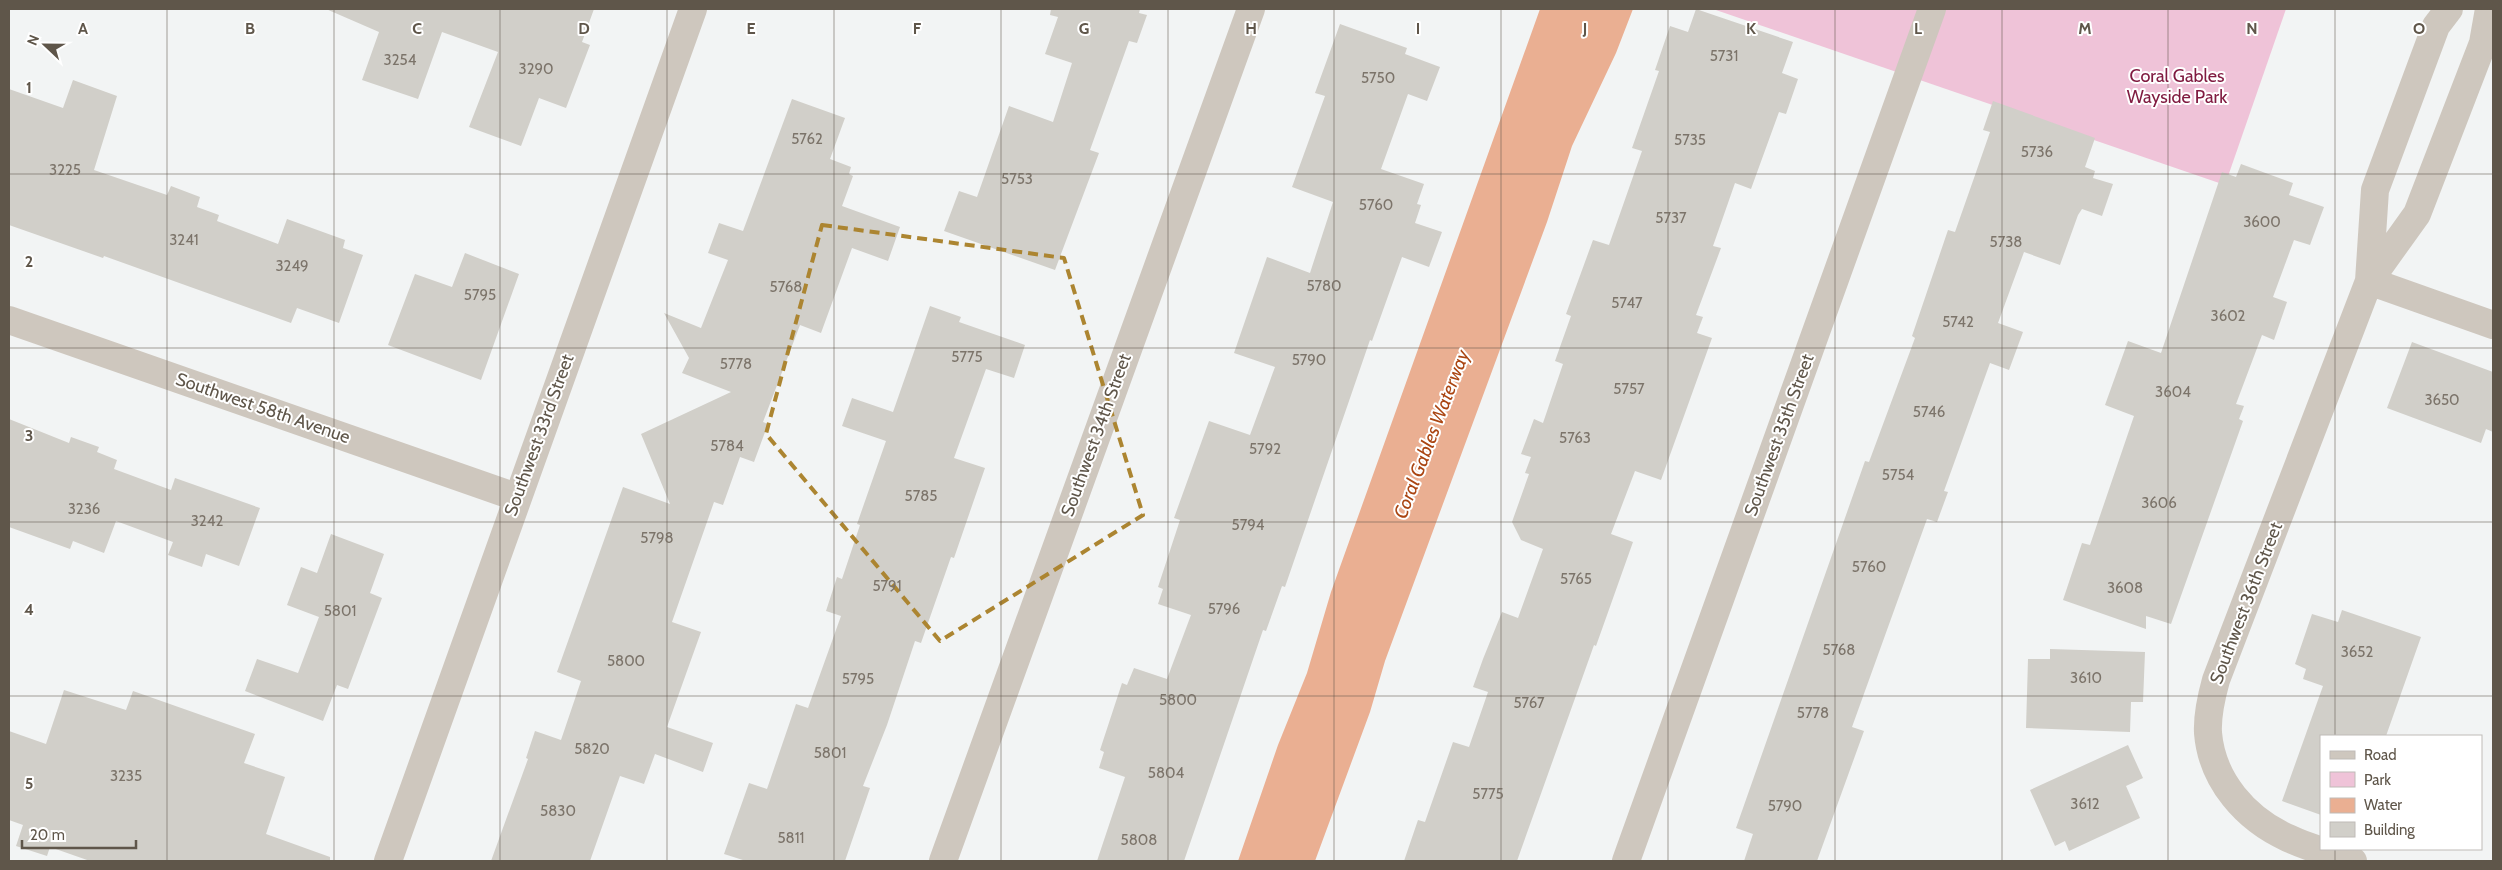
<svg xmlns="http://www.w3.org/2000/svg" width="2502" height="870" viewBox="0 0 2502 870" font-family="Cabin,sans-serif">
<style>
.green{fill:#efc3d8}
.water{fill:#eaaf92}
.building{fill:#d1cfc9}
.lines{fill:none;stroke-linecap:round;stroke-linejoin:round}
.minor{stroke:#cec7be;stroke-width:28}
.marked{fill:none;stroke:#ac8531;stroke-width:4;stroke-dasharray:10 6;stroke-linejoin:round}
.grid{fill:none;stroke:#5f564a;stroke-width:1;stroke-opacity:0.55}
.labels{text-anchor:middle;stroke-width:4;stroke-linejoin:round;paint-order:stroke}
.number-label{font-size:15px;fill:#7c746a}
.park-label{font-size:18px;fill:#801b41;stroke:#fff}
.street-label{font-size:18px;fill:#5f564a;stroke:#fff}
.water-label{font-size:19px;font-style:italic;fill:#aa4512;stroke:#fff}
.grid-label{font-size:16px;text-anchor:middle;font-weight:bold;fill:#5f564a;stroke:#fff;stroke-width:4;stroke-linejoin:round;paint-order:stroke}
</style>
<rect width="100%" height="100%" fill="#f2f4f4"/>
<!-- green -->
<path class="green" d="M 1713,9 L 2286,9 L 2225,185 Z"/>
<!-- water -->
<path class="water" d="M 1540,9 L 1633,9 L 1616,53 L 1572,146 L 1547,222 L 1385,661 L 1370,712 L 1315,861 L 1238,861 L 1278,745 L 1307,673 L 1331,592 Z"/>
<!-- building -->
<path class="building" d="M 326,9 L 594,9 L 582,42 L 590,45 L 566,108 L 539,98 L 521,146 L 469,127 L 498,52 L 442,32 L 418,99 L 362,80 L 379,32 Z
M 1051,9 L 1140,9 L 1139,13 L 1147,15 L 1137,43 L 1129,41 L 1090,150 L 1099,153 L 1055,270 L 944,231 L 959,191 L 977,197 L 1009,106 L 1053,122 L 1072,63 L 1045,54 L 1058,17 L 1050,15 Z
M 1696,9 L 1793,42 L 1782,73 L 1798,79 L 1786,114 L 1779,112 L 1751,189 L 1735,183 L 1713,246 L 1721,248 L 1696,315 L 1703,317 L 1697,333 L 1712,338 L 1661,480 L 1635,471 L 1611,534 L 1633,542 L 1596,646 L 1594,645 L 1517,861 L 1404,861 L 1418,820 L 1425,822 L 1453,742 L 1469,747 L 1488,692 L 1473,687 L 1483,659 L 1502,612 L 1518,618 L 1543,549 L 1521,540 L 1512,522 L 1529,474 L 1525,473 L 1531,457 L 1521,454 L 1534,419 L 1543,423 L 1563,364 L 1555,361 L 1571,316 L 1566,314 L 1593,240 L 1609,245 L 1642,151 L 1632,148 L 1659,71 L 1655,70 L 1670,26 L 1688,32 Z
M 1340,24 L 1407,48 L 1405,54 L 1440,67 L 1427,101 L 1408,94 L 1381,169 L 1424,184 L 1417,204 L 1421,205 L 1415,223 L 1442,232 L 1429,267 L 1402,257 L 1372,341 L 1370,340 L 1285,587 L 1282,586 L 1266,631 L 1263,630 L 1184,861 L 1097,861 L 1125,777 L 1099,768 L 1104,752 L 1100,750 L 1122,683 L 1127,685 L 1134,668 L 1167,679 L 1191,615 L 1158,604 L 1163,589 L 1158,587 L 1180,520 L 1174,518 L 1209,421 L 1250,435 L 1275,367 L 1234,353 L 1267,257 L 1310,273 L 1333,202 L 1292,187 L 1325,96 L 1315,93 Z
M 73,80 L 117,96 L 94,170 L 167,195 L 171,186 L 200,197 L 197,207 L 219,215 L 217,221 L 278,244 L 287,219 L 345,240 L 343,248 L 363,255 L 339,323 L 297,308 L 291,323 L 104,256 L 103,258 L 9,225 L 9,89 L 63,108 Z
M 792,99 L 845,118 L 830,159 L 851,167 L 849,174 L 853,176 L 842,206 L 900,227 L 888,261 L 852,248 L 821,333 L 800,325 L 763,422 L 768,424 L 754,462 L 740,457 L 723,505 L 714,502 L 672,622 L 701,632 L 667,727 L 713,743 L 703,772 L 655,754 L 644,784 L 620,776 L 590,861 L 491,861 L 528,759 L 526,758 L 535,731 L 561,740 L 581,681 L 557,672 L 623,487 L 670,504 L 641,434 L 731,392 L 682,373 L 689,358 L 664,313 L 701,328 L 728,260 L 708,253 L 719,223 L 743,231 Z
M 1993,101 L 2095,138 L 2085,167 L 2095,171 L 2093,178 L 2113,184 L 2102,216 L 2082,209 L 2078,215 L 2060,265 L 2024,252 L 1998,323 L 2023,332 L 2009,370 L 1990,363 L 1944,491 L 1948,492 L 1937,522 L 1927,519 L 1852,727 L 1864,731 L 1817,861 L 1744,861 L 1753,834 L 1736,828 L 1865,461 L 1869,462 L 1915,338 L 1912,336 L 1948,230 L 1955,232 L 1974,178 L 1990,132 L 1983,130 Z
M 2241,164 L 2293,183 L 2289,195 L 2324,207 L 2310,245 L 2294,240 L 2273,297 L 2287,302 L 2274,340 L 2262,335 L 2236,404 L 2244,406 L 2239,419 L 2243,421 L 2171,624 L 2146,616 L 2146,629 L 2063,600 L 2082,543 L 2090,545 L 2134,416 L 2105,405 L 2128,341 L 2161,353 L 2222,172 L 2236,177 Z
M 465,253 L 519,274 L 481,380 L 388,345 L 415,274 L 452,287 Z
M 930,306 L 961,317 L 959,322 L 1025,345 L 1014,378 L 986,369 L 954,458 L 985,468 L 954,558 L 951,557 L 921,643 L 915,641 L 887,725 L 863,786 L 870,788 L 845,861 L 746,861 L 724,854 L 749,783 L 767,789 L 796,704 L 808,708 L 841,616 L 826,611 L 837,577 L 842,579 L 860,525 L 857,524 L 886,441 L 842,426 L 852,398 L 893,412 Z
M 2412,342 L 2493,372 L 2493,432 L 2486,429 L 2481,443 L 2387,408 Z
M 9,419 L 69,443 L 71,437 L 99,447 L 97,452 L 117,460 L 114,469 L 171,490 L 175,478 L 260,508 L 239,566 L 206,554 L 202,567 L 168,555 L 173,542 L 116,521 L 104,553 L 73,541 L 70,549 L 9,527 Z
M 331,534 L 384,554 L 370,593 L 382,598 L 348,689 L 337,685 L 323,721 L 245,691 L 257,659 L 298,673 L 319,617 L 287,605 L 301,567 L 317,573 Z
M 2342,610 L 2421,637 L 2386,736 L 2321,736 L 2321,815 L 2282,801 L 2323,686 L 2303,679 L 2306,669 L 2295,664 L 2312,614 L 2338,622 Z
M 2050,649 L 2145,652 L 2143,702 L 2131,702 L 2130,732 L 2026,728 L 2028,659 L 2050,659 Z
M 64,690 L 126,710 L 133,691 L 255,734 L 244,763 L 285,777 L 266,834 L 330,857 L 330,861 L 90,861 L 50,847 L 47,856 L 16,846 L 23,825 L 9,820 L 9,731 L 46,744 Z
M 2128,745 L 2143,778 L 2126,786 L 2140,818 L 2069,851 L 2065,841 L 2055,846 L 2030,790 Z"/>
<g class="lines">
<!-- minor -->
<path class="minor" d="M 2369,281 L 2417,214 L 2483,43 L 2489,9
M 2369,281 L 2375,190 L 2436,26 L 2449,9
M 9,320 L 516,497
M 388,861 L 693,9
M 943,861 L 1251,9
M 1626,861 L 1932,9
M 2353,861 C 2332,854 2309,848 2288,838 C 2246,819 2212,781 2208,733 C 2207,715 2211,698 2216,680 L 2369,281 L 2493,325"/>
</g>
<!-- marked area -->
<path class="marked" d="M 822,225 L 1064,258 L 1143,515 L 940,641 L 766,434 Z"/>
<!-- grid -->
<path class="grid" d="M 167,9 L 167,861M 334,9 L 334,861M 500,9 L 500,861M 667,9 L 667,861M 834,9 L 834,861M 1001,9 L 1001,861M 1168,9 L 1168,861M 1334,9 L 1334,861M 1501,9 L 1501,861M 1668,9 L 1668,861M 1835,9 L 1835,861M 2002,9 L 2002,861M 2168,9 L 2168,861M 2335,9 L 2335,736M 9,174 L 2493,174M 9,348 L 2493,348M 9,522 L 2493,522M 9,696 L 2493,696M 2335,849 L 2335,861"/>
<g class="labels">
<!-- number labels -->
<g class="number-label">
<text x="1724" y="61">5731</text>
<text x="400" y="65">3254</text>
<text x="536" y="74">3290</text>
<text x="1378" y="83">5750</text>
<text x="807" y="144">5762</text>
<text x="1690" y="145">5735</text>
<text x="2037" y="157">5736</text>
<text x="65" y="175">3225</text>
<text x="1017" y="184">5753</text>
<text x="1376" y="210">5760</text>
<text x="1671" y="223">5737</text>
<text x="2262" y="227">3600</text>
<text x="184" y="245">3241</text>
<text x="2006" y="247">5738</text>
<text x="292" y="271">3249</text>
<text x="1324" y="291">5780</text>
<text x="786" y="292">5768</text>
<text x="480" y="300">5795</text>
<text x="1627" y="308">5747</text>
<text x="2228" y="321">3602</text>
<text x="1958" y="327">5742</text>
<text x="967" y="362">5775</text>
<text x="1309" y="365">5790</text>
<text x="736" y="369">5778</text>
<text x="1629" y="394">5757</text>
<text x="2173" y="397">3604</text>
<text x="2442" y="405">3650</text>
<text x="1929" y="417">5746</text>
<text x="1575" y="443">5763</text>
<text x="727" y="451">5784</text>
<text x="1265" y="454">5792</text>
<text x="1898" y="480">5754</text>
<text x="921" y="501">5785</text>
<text x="2159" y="508">3606</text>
<text x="84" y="514">3236</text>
<text x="207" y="526">3242</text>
<text x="1248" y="530">5794</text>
<text x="657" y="543">5798</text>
<text x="1869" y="572">5760</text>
<text x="1576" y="584">5765</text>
<text x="887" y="591">5791</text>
<text x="2125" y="593">3608</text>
<text x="1224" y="614">5796</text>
<text x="340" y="616">5801</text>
<text x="1839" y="655">5768</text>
<text x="2357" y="657">3652</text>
<text x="626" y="666">5800</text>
<text x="2086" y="683">3610</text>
<text x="858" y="684">5795</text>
<text x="1178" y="705">5800</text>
<text x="1529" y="708">5767</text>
<text x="1813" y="718">5778</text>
<text x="592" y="754">5820</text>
<text x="830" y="758">5801</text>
<text x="1166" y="778">5804</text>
<text x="126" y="781">3235</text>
<text x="1488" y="799">5775</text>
<text x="2085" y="809">3612</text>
<text x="1785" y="811">5790</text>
<text x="558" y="816">5830</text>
<text x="791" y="843">5811</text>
<text x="1139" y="845">5808</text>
</g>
<!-- park labels -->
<g class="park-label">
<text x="2177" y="82">Coral Gables<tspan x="2177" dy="21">Wayside Park</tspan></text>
</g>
<!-- street labels -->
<g class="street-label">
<text transform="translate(263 408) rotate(19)" y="6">Southwest 58th Avenue</text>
<text transform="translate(539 435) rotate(-70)" y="6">Southwest 33rd Street</text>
<text transform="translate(1096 435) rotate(-70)" y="6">Southwest 34th Street</text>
<text transform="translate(1779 435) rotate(-70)" y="6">Southwest 35th Street</text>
<text transform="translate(2246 603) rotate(-69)" y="6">Southwest 36th Street</text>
</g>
<!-- water labels -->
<g class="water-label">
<text transform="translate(1431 434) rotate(-69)" y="7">Coral Gables Waterway</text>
</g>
</g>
<g class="grid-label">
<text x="83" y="34">A</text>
<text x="250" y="34">B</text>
<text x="417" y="34">C</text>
<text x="584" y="34">D</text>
<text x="751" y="34">E</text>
<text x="917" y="34">F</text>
<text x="1084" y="34">G</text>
<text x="1251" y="34">H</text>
<text x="1418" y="34">I</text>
<text x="1585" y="34">J</text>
<text x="1751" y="34">K</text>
<text x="1918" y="34">L</text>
<text x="2085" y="34">M</text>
<text x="2252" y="34">N</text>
<text x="2419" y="34">O</text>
<text x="29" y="93">1</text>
<text x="29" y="267">2</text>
<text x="29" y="441">3</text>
<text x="29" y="615">4</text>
<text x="29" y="789">5</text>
</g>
<!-- border -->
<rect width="2502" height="870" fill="none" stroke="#5f564a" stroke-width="20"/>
<!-- legend -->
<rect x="2320" y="735" width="162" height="115" fill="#ffffff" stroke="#bfbbb7"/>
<rect x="2330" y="751" width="25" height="8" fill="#cec7be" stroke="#bfbbb7"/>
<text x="2364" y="760" font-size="15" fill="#5f564a">Road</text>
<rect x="2330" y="772" width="25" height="15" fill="#efc3d8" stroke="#bfbbb7"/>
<text x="2364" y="785" font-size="15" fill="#5f564a">Park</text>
<rect x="2330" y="798" width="25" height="15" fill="#eaaf92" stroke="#bfbbb7"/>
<text x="2364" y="810" font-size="15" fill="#5f564a">Water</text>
<rect x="2330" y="822" width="25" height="15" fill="#d1cfc9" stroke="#bfbbb7"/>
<text x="2364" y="835" font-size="15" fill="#5f564a">Building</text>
<!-- north arrow -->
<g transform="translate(45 45) rotate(292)" stroke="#ffffff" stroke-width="4" paint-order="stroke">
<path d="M0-4L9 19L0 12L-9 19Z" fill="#5f564a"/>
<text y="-8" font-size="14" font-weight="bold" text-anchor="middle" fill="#5f564a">N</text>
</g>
<!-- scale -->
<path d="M22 840v8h114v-8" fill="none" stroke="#5f564a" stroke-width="2.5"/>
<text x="30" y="840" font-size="15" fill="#5f564a" stroke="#ffffff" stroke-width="4" paint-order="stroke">20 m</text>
</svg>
